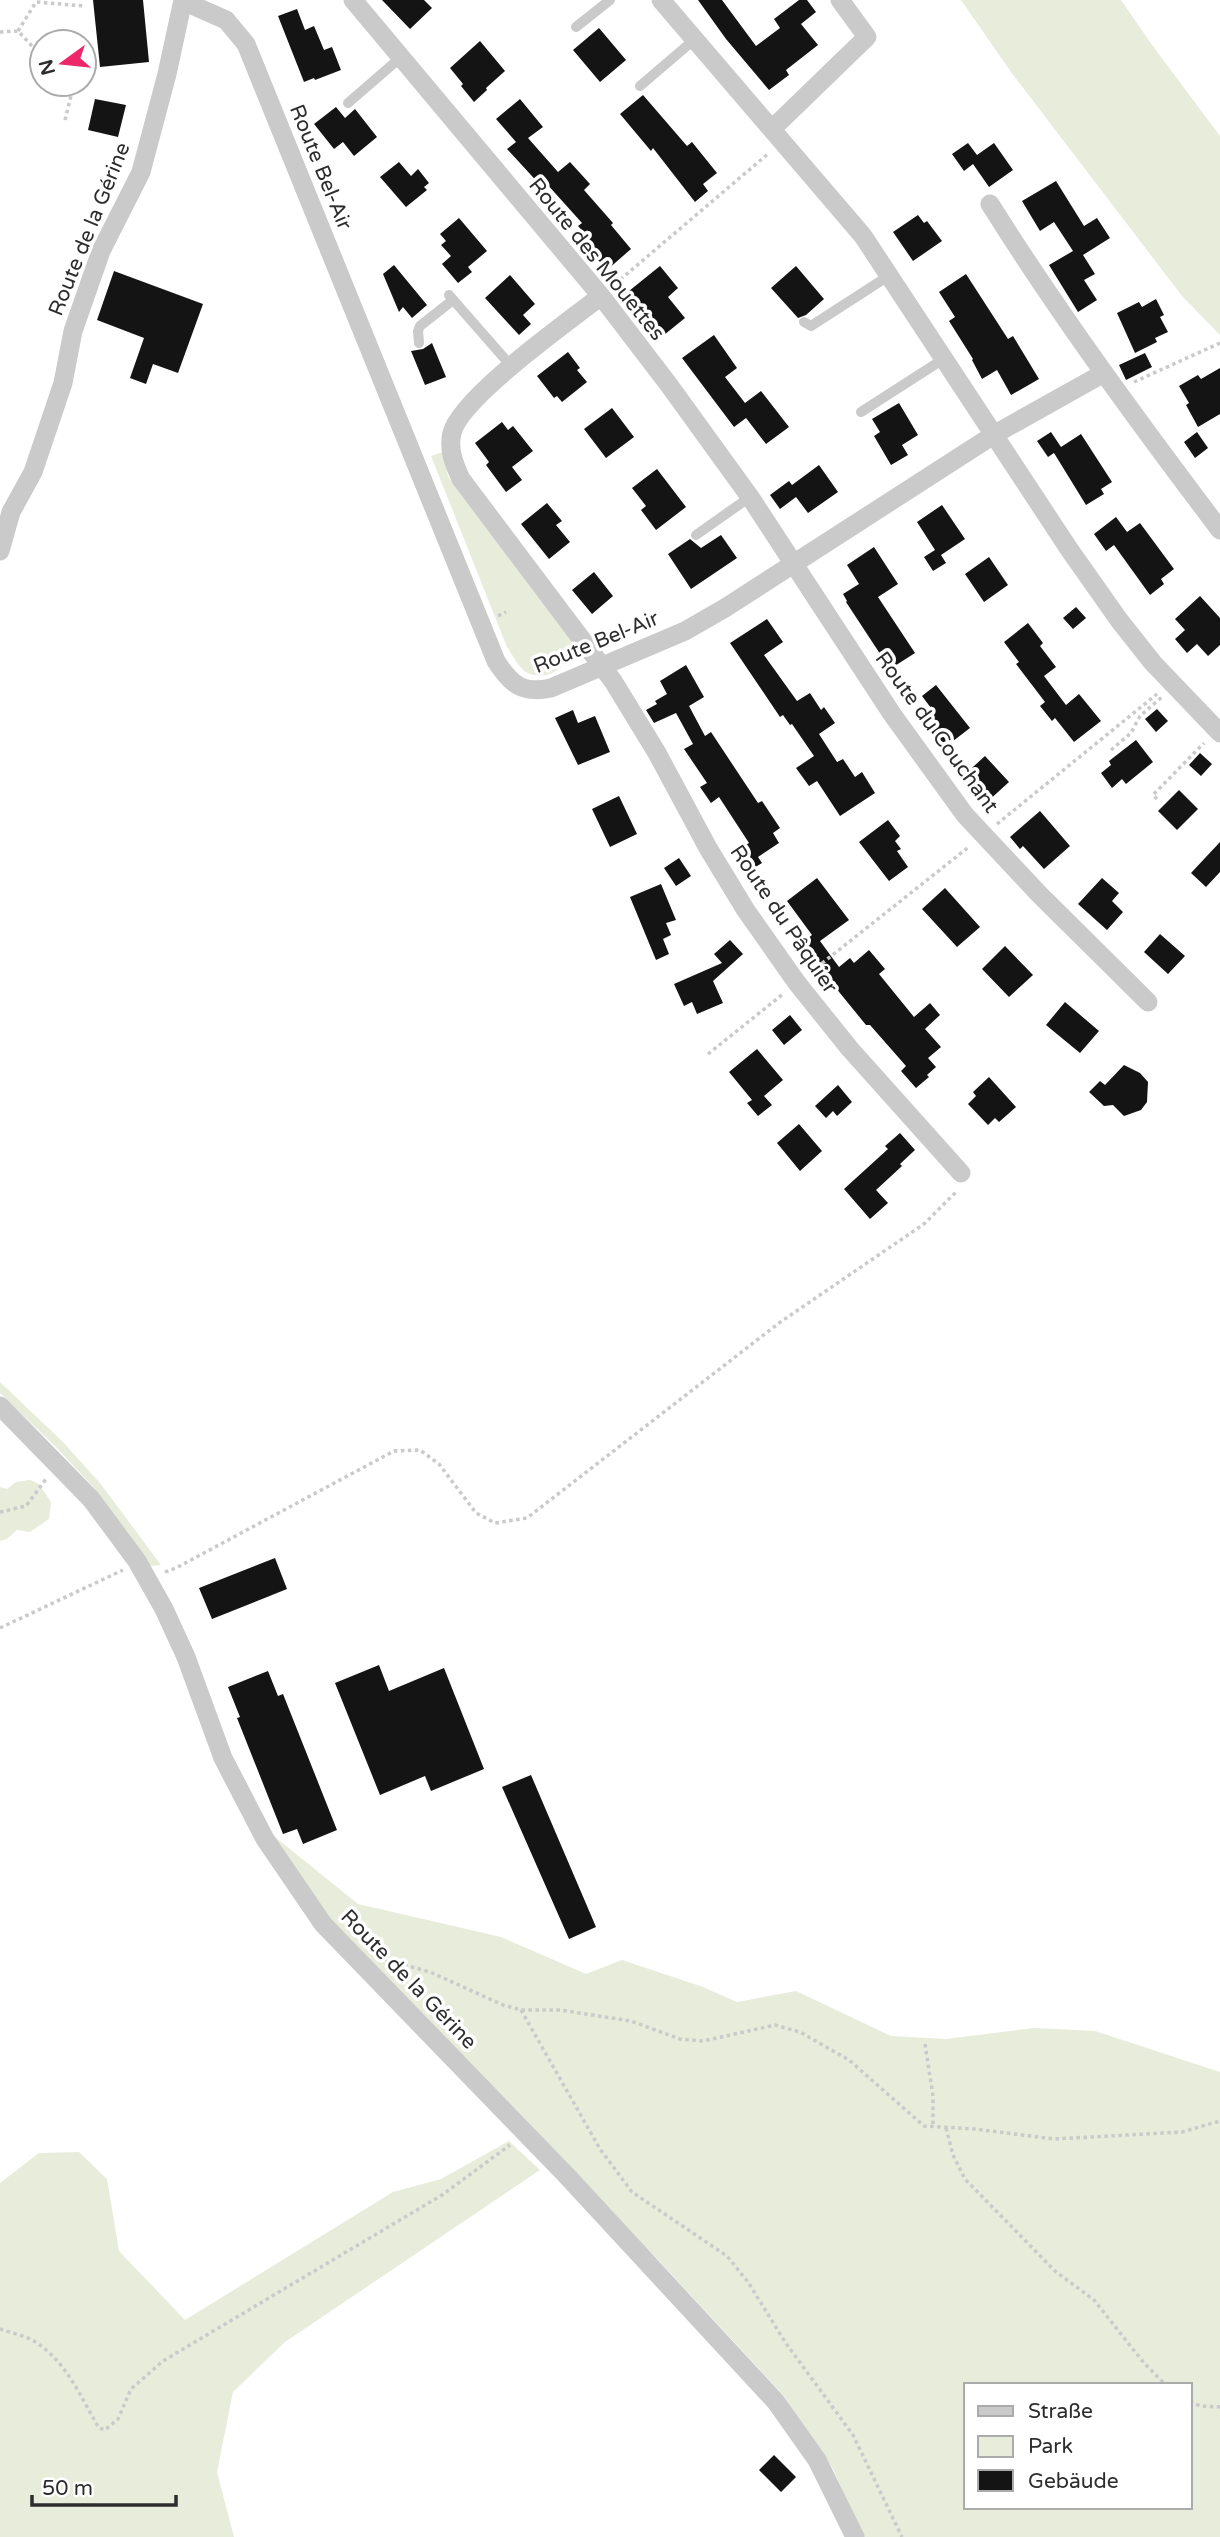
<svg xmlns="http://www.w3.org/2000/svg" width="1220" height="2537" viewBox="0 0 1220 2537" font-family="'Varela Round',sans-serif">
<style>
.green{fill:#e8ecda;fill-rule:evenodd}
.building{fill:#141414}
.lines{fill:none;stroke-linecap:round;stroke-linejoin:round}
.path{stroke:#cacaca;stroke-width:3.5;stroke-dasharray:3.5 3.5;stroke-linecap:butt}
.lane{stroke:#cacaca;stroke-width:10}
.street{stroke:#cacaca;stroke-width:19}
.labels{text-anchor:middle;stroke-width:7;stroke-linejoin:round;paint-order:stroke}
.street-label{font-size:21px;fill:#2d2d2d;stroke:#fff}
</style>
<rect width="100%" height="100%" fill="#fff"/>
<!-- green -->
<path class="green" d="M 961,0 L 1121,0 L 1152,45 L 1220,136 L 1220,335 L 1182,296 L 1011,72 Z
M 443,452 L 448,476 L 455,487 L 574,645 L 574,654 L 569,654 C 564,670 545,681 528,673 C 519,669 513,655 507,647 L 431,456 Z
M 0,1382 L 62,1441 L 100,1483 L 161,1565 L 150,1566 L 95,1489 L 56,1447 L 0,1393 Z
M 30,1480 L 39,1484 L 51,1502 L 49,1519 L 30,1532 L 17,1530 L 7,1539 L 0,1541 L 0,1487 L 7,1489 L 16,1482 Z
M 265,1829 L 358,1904 L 501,1937 L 586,1974 L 622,1960 L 703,1987 L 737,2002 L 796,1991 L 891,2036 L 946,2039 L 1034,2028 L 1095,2031 L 1220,2072 L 1220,2537 L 863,2537 L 833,2469 L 784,2396 L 661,2263 L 329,1920 ZM 966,2385 L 1190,2385 L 1190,2507 L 966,2507 Z
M 509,2141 L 540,2170 L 285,2342 L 233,2392 L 217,2472 L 234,2537 L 0,2537 L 0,2183 L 39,2153 L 79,2152 L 107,2179 L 119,2251 L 185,2320 L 393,2192 L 441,2179 Z"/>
<!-- building -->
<path class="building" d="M 93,0 L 143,0 L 149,62 L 100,67 Z
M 382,0 L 424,0 L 432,8 L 410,29 Z
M 698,0 L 722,0 L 756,46 L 780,28 L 774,19 L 799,0 L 807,0 L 816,12 L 801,24 L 818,45 L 786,70 L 789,75 L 769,90 L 726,39 Z
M 297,9 L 305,30 L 314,26 L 324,50 L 332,47 L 341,70 L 315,80 L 314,78 L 304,82 L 278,16 Z
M 599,28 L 626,60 L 600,82 L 573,50 Z
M 480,41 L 505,71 L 486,88 L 487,90 L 474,102 L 461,86 L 463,84 L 450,68 Z
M 643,95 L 687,146 L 692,142 L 717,173 L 703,184 L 708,191 L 695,202 L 653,148 L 651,151 L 620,114 Z
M 95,99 L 126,105 L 118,137 L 88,130 Z
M 520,99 L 543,127 L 528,138 L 558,172 L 570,162 L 590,184 L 584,190 L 613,223 L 611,225 L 631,249 L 607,270 L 584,244 L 590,239 L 578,226 L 582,223 L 546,183 L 542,187 L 507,149 L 516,142 L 496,119 Z
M 336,107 L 345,118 L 355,109 L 377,137 L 354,156 L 343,142 L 334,149 L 314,124 Z
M 968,143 L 977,155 L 994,143 L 1013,170 L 989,187 L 973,164 L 964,171 L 952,154 Z
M 399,162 L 411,176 L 418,169 L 429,183 L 424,187 L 427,190 L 406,207 L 380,177 Z
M 1056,181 L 1084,226 L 1097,218 L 1110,238 L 1083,255 L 1095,274 L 1084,280 L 1097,300 L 1078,312 L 1049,265 L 1073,251 L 1054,222 L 1040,231 L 1022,201 Z
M 918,215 L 924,223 L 927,221 L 942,241 L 913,261 L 893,232 Z
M 459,218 L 487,251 L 468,267 L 472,272 L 458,283 L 442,264 L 451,256 L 441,245 L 446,241 L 440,234 Z
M 394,265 L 427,305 L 412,318 L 403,307 L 399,312 L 383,274 Z
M 660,266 L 678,288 L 668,297 L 685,318 L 664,335 L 629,291 Z
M 796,266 L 824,299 L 806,315 L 798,318 L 771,288 Z
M 114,271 L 203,304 L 178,373 L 153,364 L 146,384 L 130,378 L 144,338 L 97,320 Z
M 966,274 L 1008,339 L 1013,336 L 1039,379 L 1011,395 L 997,370 L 982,379 L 972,360 L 973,359 L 949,321 L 955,317 L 939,292 Z
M 510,275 L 535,304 L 523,315 L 531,324 L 519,335 L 485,298 Z
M 1156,299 L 1164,315 L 1160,317 L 1168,332 L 1155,338 L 1157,342 L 1135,353 L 1117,313 L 1139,302 L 1142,307 Z
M 714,335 L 737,368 L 725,377 L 745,403 L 761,391 L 789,427 L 766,444 L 746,418 L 734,427 L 682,358 Z
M 432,343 L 446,377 L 425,385 L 411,351 L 423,349 Z
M 568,352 L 580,368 L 577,370 L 587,382 L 562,402 L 557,396 L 554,398 L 537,376 Z
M 1145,353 L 1152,367 L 1126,380 L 1119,365 Z
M 1220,368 L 1220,414 L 1198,427 L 1186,405 L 1189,403 L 1179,386 L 1198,375 L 1201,379 Z
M 899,403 L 918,435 L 902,445 L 908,455 L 891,465 L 874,436 L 880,432 L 872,419 Z
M 612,408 L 634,437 L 606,458 L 584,429 Z
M 502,422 L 508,430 L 513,426 L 533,451 L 512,467 L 522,480 L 506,492 L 486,465 L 489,462 L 475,443 Z
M 1051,432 L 1061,447 L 1081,434 L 1112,482 L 1101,489 L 1104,494 L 1086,505 L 1054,453 L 1048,457 L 1037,441 Z
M 1197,432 L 1208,448 L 1195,458 L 1184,442 Z
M 819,465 L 838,492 L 808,513 L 796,497 L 780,509 L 770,495 L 789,481 L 792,485 Z
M 657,469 L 686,507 L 656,530 L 641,510 L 646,506 L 632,488 Z
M 547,503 L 562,521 L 556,525 L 570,542 L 549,559 L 521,524 Z
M 942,505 L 965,539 L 941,555 L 946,563 L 933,571 L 924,557 L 935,550 L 917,522 Z
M 1116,517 L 1127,532 L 1140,523 L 1174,569 L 1161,579 L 1164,584 L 1150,595 L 1114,545 L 1106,551 L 1094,534 Z
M 721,535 L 737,558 L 691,589 L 668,554 L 690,539 L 701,548 Z
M 874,547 L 898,584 L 878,597 L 915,653 L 890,669 L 846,602 L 847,601 L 843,594 L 859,584 L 847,565 Z
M 989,557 L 1008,585 L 984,602 L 965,574 Z
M 594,572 L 613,596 L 592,614 L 572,590 Z
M 1200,596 L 1220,618 L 1220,645 L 1208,656 L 1197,644 L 1187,653 L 1175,639 L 1185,630 L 1175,619 Z
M 1076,607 L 1086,618 L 1073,629 L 1063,618 Z
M 767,619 L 783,642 L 764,655 L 797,701 L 810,693 L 821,710 L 824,707 L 835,723 L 819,734 L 837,762 L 843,759 L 855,777 L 862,772 L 875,793 L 840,816 L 817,781 L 809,786 L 796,768 L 814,756 L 792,724 L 790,725 L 783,715 L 780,717 L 730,643 Z
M 1028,623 L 1043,643 L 1040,646 L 1056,667 L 1044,676 L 1066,705 L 1079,694 L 1101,721 L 1074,742 L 1055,718 L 1052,721 L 1040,706 L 1045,702 L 1016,664 L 1019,662 L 1004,642 Z
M 686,665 L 704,697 L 689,706 L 705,736 L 711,732 L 758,803 L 762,801 L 780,828 L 773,833 L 779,843 L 758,857 L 762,863 L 749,871 L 736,851 L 749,843 L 719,797 L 711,803 L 700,787 L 707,783 L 684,749 L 693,744 L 676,713 L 654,723 L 646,710 L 657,704 L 655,701 L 667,694 L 660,681 Z
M 936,685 L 970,728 L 944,748 L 920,718 L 931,708 L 922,696 Z
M 1157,709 L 1168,721 L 1156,732 L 1145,719 Z
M 573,710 L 578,723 L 595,716 L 610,752 L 578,765 L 555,718 Z
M 1136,740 L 1153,762 L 1126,784 L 1122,779 L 1112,788 L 1101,773 L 1111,765 L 1109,761 Z
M 1200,753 L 1212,764 L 1201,776 L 1189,765 Z
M 985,756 L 1009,782 L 986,803 L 962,777 Z
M 1179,790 L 1198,809 L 1177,830 L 1158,811 Z
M 619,796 L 637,834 L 610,847 L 592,809 Z
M 1040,811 L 1070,846 L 1044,869 L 1023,846 L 1020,849 L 1010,837 Z
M 888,820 L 900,836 L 895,841 L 901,849 L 897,851 L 908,867 L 889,881 L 859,842 Z
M 1220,842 L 1220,872 L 1206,887 L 1191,873 Z
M 679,858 L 691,876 L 676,886 L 664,868 Z
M 817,878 L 849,920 L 820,941 L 839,967 L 850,958 L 854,963 L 869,950 L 885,969 L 879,974 L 914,1017 L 930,1003 L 940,1015 L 925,1029 L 941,1047 L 928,1058 L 936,1067 L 927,1075 L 929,1077 L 916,1088 L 901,1071 L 906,1066 L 870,1025 L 866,1025 L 800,944 L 812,935 L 787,901 Z
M 1102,878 L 1119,893 L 1112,901 L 1123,912 L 1107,930 L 1078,904 Z
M 661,884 L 676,920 L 666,923 L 671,935 L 663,939 L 669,954 L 656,960 L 630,897 Z
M 945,888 L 980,927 L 957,947 L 922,909 Z
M 1160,934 L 1185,956 L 1168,974 L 1144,952 Z
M 730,940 L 743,954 L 713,981 L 723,1003 L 697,1014 L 692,1002 L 684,1006 L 674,984 L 722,963 L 714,954 Z
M 1005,946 L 1033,975 L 1009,997 L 982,969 Z
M 1065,1002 L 1099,1031 L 1080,1053 L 1046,1025 Z
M 790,1015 L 802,1030 L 784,1045 L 772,1030 Z
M 757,1049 L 783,1080 L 764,1096 L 772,1105 L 758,1116 L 747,1103 L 752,1100 L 729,1072 Z
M 1124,1065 L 1140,1073 L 1148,1082 L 1147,1102 L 1141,1110 L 1124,1116 L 1113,1105 L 1104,1106 L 1089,1092 L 1100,1081 L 1105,1085 Z
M 989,1077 L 1016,1107 L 999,1122 L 995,1118 L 988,1125 L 968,1104 L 976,1096 L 973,1092 Z
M 838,1085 L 852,1102 L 837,1116 L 833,1111 L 826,1118 L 815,1106 Z
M 799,1124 L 822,1151 L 800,1171 L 777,1143 Z
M 900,1133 L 915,1150 L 900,1164 L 902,1166 L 876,1190 L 888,1203 L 870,1219 L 844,1189 L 888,1149 L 885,1146 Z
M 275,1558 L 287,1589 L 212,1619 L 199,1588 Z
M 379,1665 L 389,1691 L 444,1668 L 484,1769 L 431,1791 L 425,1776 L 380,1795 L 335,1683 Z
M 268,1671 L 278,1696 L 283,1694 L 337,1830 L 303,1844 L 297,1829 L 283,1834 L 237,1718 L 240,1717 L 228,1687 Z
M 531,1775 L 596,1927 L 569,1939 L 502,1787 Z
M 774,2455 L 796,2477 L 781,2492 L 759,2470 Z"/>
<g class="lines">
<!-- path -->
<path class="path" d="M 18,31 L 36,2 L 84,6
M 0,32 L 18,31 L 33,47 L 42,52
M 65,120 L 74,84
M 615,284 L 769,153
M 1134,382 L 1220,343
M 498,616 L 506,612
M 1111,750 L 1131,733 L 1140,716 L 1162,697
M 1157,799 L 1153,795 L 1204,743
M 997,824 L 1157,694
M 811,972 L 970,846
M 708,1054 L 783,994
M 0,1512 L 26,1506 L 46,1479
M 165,1572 L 176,1568 L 394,1451 L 420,1450 L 439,1464 L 476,1513 L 495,1523 L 527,1518 L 779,1323 L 924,1224 L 957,1191
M 0,1628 L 123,1570
M 384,1959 L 430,1972 L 503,2005 L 521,2010 L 560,2010 L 631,2021 L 680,2039 L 703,2041 L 775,2025 L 800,2032 L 849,2060 L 924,2126 L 975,2129 L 1054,2139 L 1182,2132 L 1220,2121
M 521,2010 L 600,2149 L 632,2192 L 727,2256 L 748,2282 L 785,2342 L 853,2435 L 902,2537
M 925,2044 L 933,2096 L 933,2127
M 946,2128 L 953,2155 L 965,2179 L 1055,2271 L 1094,2300 L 1144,2363 L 1166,2385
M 0,2329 C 11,2333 27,2336 37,2343 C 68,2364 81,2398 99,2428 L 105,2430 L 118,2419 L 131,2389 L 163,2361 L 442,2195 L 510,2145
M 1190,2401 L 1200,2406 L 1220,2407"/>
<!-- lane -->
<path class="lane" d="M 576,27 L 610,0
M 640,86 L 695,39
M 348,103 L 400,58
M 449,295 L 511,366
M 804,322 L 811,326 L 890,275
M 419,343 L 418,331 L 420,326 L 453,300
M 861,412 L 945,358
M 696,535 L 750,497"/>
<!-- street -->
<path class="street" d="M 353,0 L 601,296 L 669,385 L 750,497 L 892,714 L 965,815 L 1039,894 L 1148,1002
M 661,0 L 863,236 L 1069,549 L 1119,620 L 1153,663 L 1220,733
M 183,1 L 226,20 L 246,44 L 496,661 C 511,685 523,694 551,688 L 685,631 L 725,608 L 995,434 L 1104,373
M 773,128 L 867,37 L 840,0
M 990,204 C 1061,317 1140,424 1220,530
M 601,296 C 569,321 460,398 452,433 C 448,449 454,464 461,479 L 613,681 L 657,753 L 708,848 L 745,909 L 797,983 L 850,1049 L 961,1173
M 0,551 L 11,512 L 33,472 L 63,383 L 73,331 L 101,251 L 141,172 L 167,74 L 183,0
M 0,1406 L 91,1499 L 137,1561 L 164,1609 L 186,1657 L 223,1758 L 265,1839 L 323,1924 L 567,2176 L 776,2402 L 817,2460 L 855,2537"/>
</g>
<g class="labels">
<!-- street labels -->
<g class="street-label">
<text transform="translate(321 167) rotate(68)" y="7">Route Bel-Air</text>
<text transform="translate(89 229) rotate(-68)" y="7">Route de la Gérine</text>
<text transform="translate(597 259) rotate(51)" y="7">Route des Mouettes</text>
<text transform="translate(596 642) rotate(-22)" y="7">Route Bel-Air</text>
<text transform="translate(937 732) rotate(54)" y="7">Route du Couchant</text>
<text transform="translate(784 919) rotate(56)" y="7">Route du Pâquier</text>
<text transform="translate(409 1979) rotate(46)" y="7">Route de la Gérine</text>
</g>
</g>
<!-- legend -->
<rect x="964" y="2383" width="228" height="126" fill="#ffffff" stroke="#ababab" stroke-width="2"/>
<rect x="978" y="2406" width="35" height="10" fill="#cacaca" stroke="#ababab" stroke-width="2"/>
<text x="1028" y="2418" font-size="21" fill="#2d2d2d">Straße</text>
<rect x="978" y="2436" width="35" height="21" fill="#e8ecda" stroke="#ababab" stroke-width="2"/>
<text x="1028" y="2453" font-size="21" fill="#2d2d2d">Park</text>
<rect x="978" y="2470" width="35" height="21" fill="#141414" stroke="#ababab" stroke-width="2"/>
<text x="1028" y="2488" font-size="21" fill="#2d2d2d">Gebäude</text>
<!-- north arrow -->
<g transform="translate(63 63) rotate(255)"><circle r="33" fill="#ffffff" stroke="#ababab" stroke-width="2"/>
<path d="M0-5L12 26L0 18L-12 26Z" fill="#ee266a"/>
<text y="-10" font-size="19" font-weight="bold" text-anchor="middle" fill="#2d2d2d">N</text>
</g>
<!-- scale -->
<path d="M32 2495v10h144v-10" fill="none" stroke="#2d2d2d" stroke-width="3.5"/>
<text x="42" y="2495" font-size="21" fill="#2d2d2d" stroke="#ffffff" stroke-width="5" paint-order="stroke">50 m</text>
</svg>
